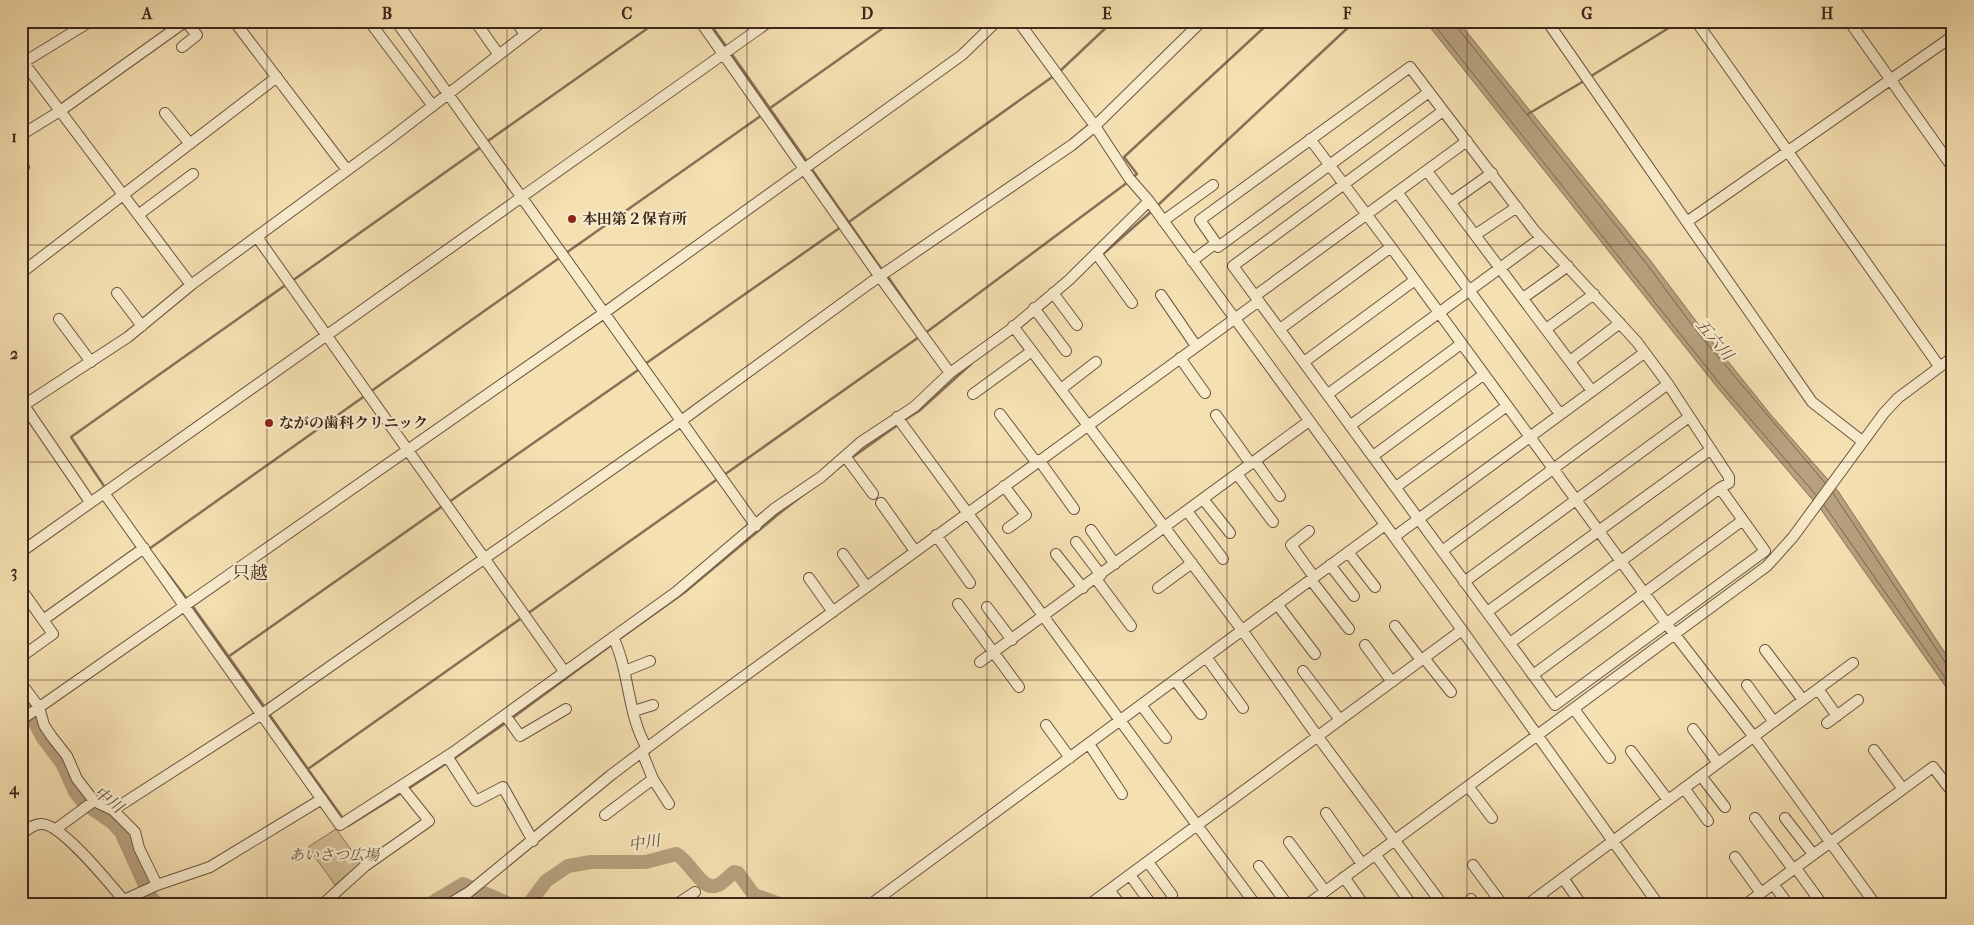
<svg xmlns="http://www.w3.org/2000/svg" width="1974" height="925" viewBox="0 0 1974 925" font-family="'IM FELL French Canon','Noto Serif JP',serif">
<style>
.green{fill:#d6c198;stroke:#8a745a}
.water{fill:#b7a17e;stroke:#877057}
.lines{fill:none;stroke-linecap:round;stroke-linejoin:round}
.shore{stroke:#7a644d;stroke-width:1}
.stream{stroke:#877057;stroke-width:2.5}
.river{stroke:#b7a17e;stroke-width:14}
.minor-casing{stroke:#6c5541;stroke-width:12}
.minor{stroke:#f8ebcc;stroke-width:10}
.grid{fill:none;stroke:#3e271c;stroke-width:1;stroke-opacity:0.55}
.poi-dot{fill:#8f2418;stroke:#f8ebcc;stroke-width:2}
.labels{text-anchor:middle;stroke-width:4.5;stroke-linejoin:round;paint-order:stroke}
.poi-label{font-size:15px;font-weight:bold;fill:#3e271c;stroke:#f8ebcc;text-anchor:start}
.park-label{font-size:15px;font-style:italic;fill:#644e3b;stroke:#f8ebcc}
.water-label{font-size:16px;font-style:italic;fill:#624c39;stroke:#f8ebcc}
.quarter-label{font-size:18px;fill:#3e271c;stroke:#f8ebcc}
.neatline{fill:none;stroke:#3e271c;stroke-width:2}
.grid-label{font-size:16px;text-anchor:middle;font-weight:bold;fill:#3e271c}
</style>
<rect width="100%" height="100%" fill="#f5e0b1"/>
<filter id="stains"><feTurbulence type="fractalNoise" baseFrequency=".004" numOctaves="4"/><feColorMatrix values="0 0 0 0 .2 0 0 0 0 .09 0 0 0 0 .02 0 0 0 .5 -.17"/></filter>
<radialGradient id="worn" r=".72"><stop offset=".6" stop-color="#630" stop-opacity="0"/><stop offset="1" stop-color="#630" stop-opacity=".3"/></radialGradient>
<!-- green -->
<path class="green" d="M 336,829 L 361,863 L 335,885 L 308,847 Z"/>
<!-- water -->
<path class="water" d="M 1425,21 L 1458,21 L 1650,260 L 1702,329 L 1771,415 L 1838,491 L 1953,665 L 1953,697 L 1822,511 L 1717,387 Z"/>
<g class="lines">
<!-- shore -->
<path class="shore" d="M 1431,21 L 1720,384 L 1816,495
M 1455,21 L 1456,26 L 1646,263 L 1698,333 L 1825,483
M 1833,493 L 1947,665 L 1953,667
M 1824,505 L 1953,689"/>
<!-- stream -->
<path class="stream" d="M 708,21 L 728,49
M 731,53 L 808,163
M 1059,72 L 1113,21
M 1588,78 L 1680,21
M 766,111 L 893,21
M 1528,114 L 1584,81
M 485,143 L 658,21
M 811,168 L 882,270
M 1132,178 L 1137,174 L 1124,157 L 1271,21
M 1157,206 L 1355,21
M 846,224 L 1055,75
M 566,253 L 762,115
M 1101,256 L 1153,210
M 886,274 L 921,325
M 292,281 L 481,147
M 924,334 L 1128,182
M 645,364 L 841,227
M 370,392 L 562,256
M 903,421 L 919,411 L 971,364
M 850,459 L 899,424
M 724,475 L 919,337
M 106,489 L 71,437 L 287,284
M 449,502 L 641,368
M 149,549 L 366,395
M 162,566 L 187,599
M 191,604 L 266,709
M 527,614 L 719,478
M 618,640 L 685,592 L 781,512 L 846,462
M 228,657 L 444,505
M 269,714 L 344,820
M 511,719 L 614,643
M 452,760 L 507,722
M 308,769 L 523,617
M 408,789 L 447,763
M 347,824 L 348,826 L 403,792"/>
<!-- river -->
<path class="river" d="M 21,698 L 43,738 L 62,763 L 75,792 L 84,803 L 113,823 L 121,832 L 150,896 L 157,904
M 430,904 L 463,884 L 509,904
M 529,904 L 546,881 L 568,866 L 591,862 L 646,862 L 676,854 C 690,860 702,893 718,885 C 724,882 729,876 734,872 L 738,873 L 754,895 L 780,904"/>
<defs>
<path id="minor" d="M 234,21 L 347,170
M 369,21 L 433,106
M 396,21 L 756,526
M 475,21 L 499,55
M 516,21 L 525,35
M 700,21 L 880,277 L 950,373
M 1018,21 L 1095,126 L 1129,178 L 1149,201 L 1462,630 L 1658,904
M 1547,21 L 1812,402 L 1862,441
M 1696,21 L 1939,366
M 1849,21 L 1953,168
M 182,47 L 197,35 L 186,22
M 21,59 L 191,285
M 21,64 L 91,21
M 165,113 L 190,144
M 21,135 L 60,111 L 186,21
M 1310,139 L 1391,247 L 1669,627 L 1754,737 L 1875,904
M 21,164 L 24,167
M 1427,171 L 1592,391
M 1397,192 L 1560,414
M 1451,202 L 1492,173
M 138,215 L 193,174
M 1163,221 L 1213,185
M 1688,221 L 1953,36
M 1475,235 L 1517,207
M 257,237 L 564,671
M 1216,243 L 1200,220 L 1410,67 L 1534,230 L 1637,342 L 1668,384 L 1729,477 L 1729,483 L 1720,488 L 1765,551 L 1555,705 L 1233,266 L 1443,111
M 1096,253 L 1132,303
M 1192,261 L 1216,243 L 1218,247 L 1429,92
M 21,273 L 277,77
M 117,293 L 142,326
M 1053,293 L 1077,325
M 1161,295 L 1196,346
M 1255,296 L 1467,141
M 1523,298 L 1568,266
M 1034,308 L 1066,351
M 59,319 L 91,362
M 1013,326 L 1242,630 L 1318,737 L 1442,904
M 1280,329 L 1391,247
M 1546,329 L 1594,294
M 1180,358 L 1205,393
M 1570,361 L 1620,323
M 1304,362 L 1415,280
M 1061,389 L 1096,362
M 973,394 L 1032,351
M 1328,394 L 1541,238
M 21,401 L 90,502
M 21,407 L 128,337 L 191,285 L 387,141 L 543,21
M 1000,414 L 1036,462
M 1216,415 L 1251,464
M 897,417 L 1255,904
M 1351,425 L 1461,344
M 845,456 L 873,494
M 1373,456 L 1483,375
M 1039,460 L 1074,509
M 1255,461 L 1280,496
M 1237,474 L 1273,522
M 1004,486 L 1026,515 L 1008,528
M 1396,487 L 1507,406
M 104,493 L 340,825 L 452,753 L 676,592 L 774,509 L 821,477 L 861,442 L 914,407 L 950,373 L 1011,329 L 1069,280 L 1149,201
M 1203,499 L 1230,533
M 881,503 L 915,551
M 1187,511 L 1223,559
M 1091,530 L 1115,564
M 1309,531 L 1291,545 L 1314,577
M 936,535 L 970,583
M 1394,537 L 1644,353
M 1076,542 L 1101,575
M 1442,551 L 1668,384
M 21,552 L 770,21
M 1348,552 L 1375,587
M 843,554 L 866,586
M 1056,554 L 1083,588
M 1330,565 L 1354,596
M 809,578 L 833,612
M 1096,579 L 1131,626
M 1311,580 L 1349,629
M 1464,582 L 1689,417
M 1158,588 L 1192,563
M 21,589 L 53,634 L 21,657
M 958,604 L 1019,687
M 1277,604 L 1315,654
M 987,607 L 1012,640
M 1487,612 L 1710,450
M 43,620 L 144,548
M 1395,626 L 1421,660
M 613,637 C 630,672 627,715 647,748
M 1510,643 L 1720,488
M 1365,645 L 1392,682
M 1765,650 L 1803,700
M 1206,657 L 1243,708
M 1424,658 L 1451,692
M 980,662 L 1309,421
M 625,671 L 650,661
M 1303,671 L 1340,720
M 1533,675 L 1743,520
M 1175,680 L 1201,714
M 21,683 L 39,707 L 44,725 L 52,737 L 67,756 L 77,779 L 94,801 L 113,810 L 135,832 L 139,848 L 157,885
M 1747,685 L 1774,722
M 1818,689 L 1837,716
M 1141,705 L 1166,738
M 1574,709 L 1610,758
M 634,711 L 653,705
M 505,715 L 520,736 L 566,709
M 21,720 L 604,313 L 962,55 L 997,21
M 1827,723 L 1858,700
M 1046,725 L 1070,758
M 1693,729 L 1718,763
M 1089,744 L 1122,794
M 1874,750 L 1903,789
M 1631,751 L 1668,800
M 642,752 L 653,779 L 669,804
M 447,756 L 476,801 L 503,787 L 533,841
M 1701,776 L 1725,807
M 1468,786 L 1492,818
M 1684,788 L 1708,821
M 113,810 L 262,714 L 681,421 L 870,283 L 1072,145 L 1095,126 L 1202,21
M 1326,813 L 1362,864
M 605,815 L 653,779
M 1755,818 L 1793,869
M 1785,818 L 1813,854
M 56,829 L 94,801
M 21,835 C 27,830 33,824 41,824 C 62,823 112,887 127,904
M 1289,842 L 1325,891
M 1375,854 L 1411,904
M 1735,857 L 1761,893
M 1148,862 L 1172,895
M 1473,865 L 1502,904
M 1259,866 L 1287,904
M 1795,867 L 1819,900
M 1130,875 L 1151,904
M 1344,877 L 1363,904
M 1563,878 L 1581,904
M 1773,884 L 1788,904
M 1109,890 L 1120,904
M 1540,895 L 1547,904
M 1471,899 L 1475,904
M 122,904 L 124,900 L 157,885 L 210,867 L 322,799
M 323,904 L 365,866 L 429,821 L 401,786
M 449,904 L 469,892 L 611,775 L 680,723 L 1259,301
M 677,904 L 695,892
M 871,904 L 1385,525
M 1090,904 L 1462,630
M 1308,904 L 1767,566 L 1793,537 L 1884,413 L 1898,398 L 1953,357
M 1528,904 L 1853,663
M 1746,904 L 1933,767 L 1953,793"/>
</defs>
<!-- minor casing -->
<use href="#minor" class="minor-casing"/>
<!-- minor -->
<use href="#minor" class="minor"/>
</g>
<!-- grid -->
<path class="grid" d="M 267,21 L 267,904M 507,21 L 507,904M 747,21 L 747,904M 987,21 L 987,904M 1227,21 L 1227,904M 1467,21 L 1467,904M 1707,21 L 1707,904M 21,245 L 1953,245M 21,462 L 1953,462M 21,680 L 1953,680"/>
<!-- markers -->
<g class="poi-dot">
<circle cx="572" cy="219" r="5"/>
<circle cx="269" cy="423" r="5"/>
</g>
<g class="labels">
<!-- poi labels -->
<g class="poi-label">
<text x="582" y="224">本田第２保育所</text>
<text x="279" y="428">ながの歯科クリニック</text>
</g>
<!-- park labels -->
<g class="park-label">
<text x="334" y="860">あいさつ広場</text>
</g>
<!-- water labels -->
<g class="water-label">
<text transform="translate(1715 339) rotate(50)" y="6">五六川</text>
<text transform="translate(109 799) rotate(38)" y="6">中川</text>
<text transform="translate(644 842) rotate(-9)" y="6">中川</text>
</g>
<!-- quarter labels -->
<g class="quarter-label">
<text x="250" y="579">只越</text>
</g>
</g>
<!-- margin -->
<rect width="1974" height="925" fill="none" stroke="#f5e0b1" stroke-width="55"/>
<rect x="28" y="28" width="1918" height="870" class="neatline"/>
<g class="grid-label">
<text x="147" y="19">A</text>
<text x="387" y="19">B</text>
<text x="627" y="19">C</text>
<text x="867" y="19">D</text>
<text x="1107" y="19">E</text>
<text x="1347" y="19">F</text>
<text x="1587" y="19">G</text>
<text x="1827" y="19">H</text>
<text x="14" y="142">1</text>
<text x="14" y="359">2</text>
<text x="14" y="577">3</text>
<text x="14" y="794">4</text>
</g>
<rect width="100%" height="100%" filter="url(#stains)"/>
<rect width="100%" height="100%" fill="url(#worn)"/>
</svg>
